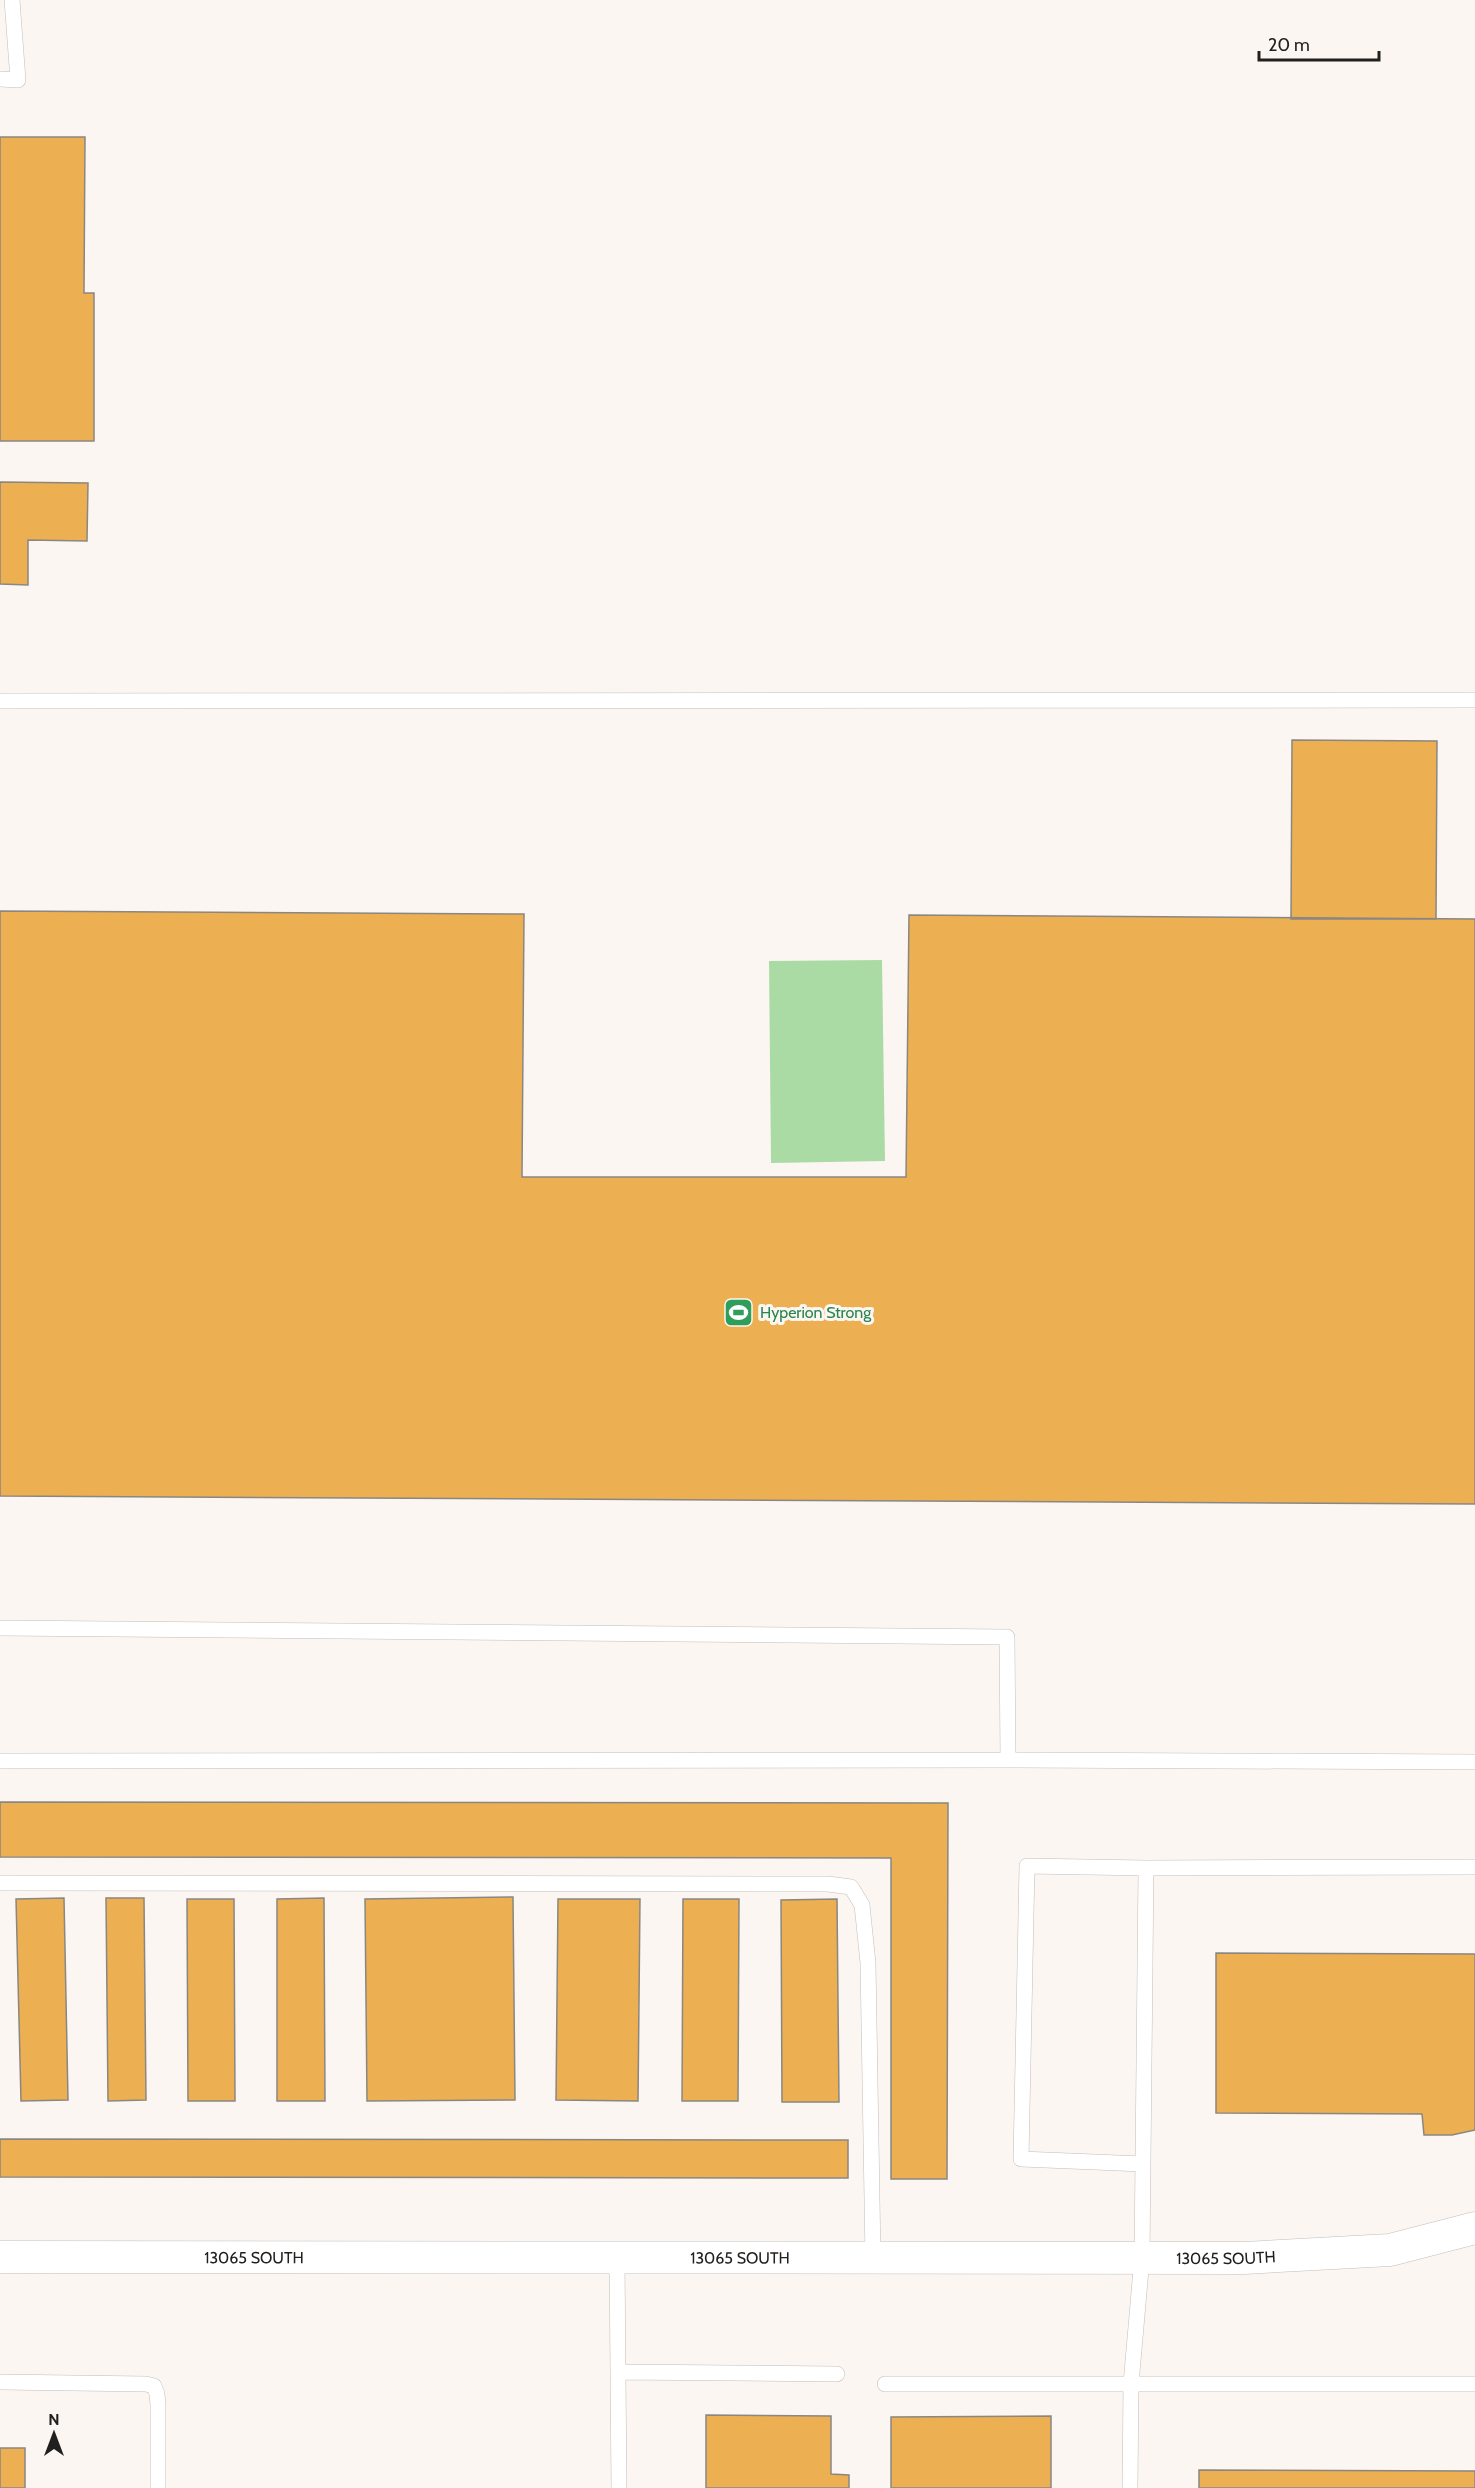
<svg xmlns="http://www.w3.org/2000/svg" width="1475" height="2488" viewBox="0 0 1475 2488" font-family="Cabin,sans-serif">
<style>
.pitch{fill:#abdba5}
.building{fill:#ecaf52;stroke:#8a8782;stroke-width:1.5}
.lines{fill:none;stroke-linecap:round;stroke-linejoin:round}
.service-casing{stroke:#c3beba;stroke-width:16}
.minor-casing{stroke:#c3beba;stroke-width:33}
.service{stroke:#fff;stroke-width:15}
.minor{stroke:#fff;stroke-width:32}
.labels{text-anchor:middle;stroke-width:6;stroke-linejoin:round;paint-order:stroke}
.leisure-label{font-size:16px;fill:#27864d;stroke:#fbf6f2;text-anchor:start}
.street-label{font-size:16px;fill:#22201f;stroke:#fbf6f2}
</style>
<rect width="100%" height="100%" fill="#fbf6f2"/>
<!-- pitch -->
<path class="pitch" d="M 882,960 L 885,1161 L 771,1163 L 769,961 Z"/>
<!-- building -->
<path class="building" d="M 0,137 L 85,137 L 84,293 L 94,293 L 94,441 L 0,441 Z
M 0,482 L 88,483 L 87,541 L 28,540 L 28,585 L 0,584 Z
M 1292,740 L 1437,741 L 1436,919 L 1291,919 Z
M 0,911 L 524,914 L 522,1177 L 906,1177 L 909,915 L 1475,919 L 1475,1504 L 0,1496 Z
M 0,1802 L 948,1803 L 947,2179 L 891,2179 L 891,1858 L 0,1857 Z
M 513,1897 L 515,2100 L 367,2101 L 365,1899 Z
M 64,1898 L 68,2100 L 21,2101 L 16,1899 Z
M 106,1898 L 144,1898 L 146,2100 L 108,2101 Z
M 324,1898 L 325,2101 L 277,2101 L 277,1899 Z
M 187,1899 L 234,1899 L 235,2101 L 188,2101 Z
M 558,1899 L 640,1899 L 638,2101 L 556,2100 Z
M 683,1899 L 739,1899 L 738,2101 L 682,2101 Z
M 837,1899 L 839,2102 L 782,2102 L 781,1900 Z
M 1216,1953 L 1475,1954 L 1475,2130 L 1452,2135 L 1424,2135 L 1422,2114 L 1216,2113 Z
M 0,2139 L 848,2140 L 848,2178 L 0,2177 Z
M 706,2415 L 831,2416 L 831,2474 L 849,2475 L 849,2488 L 706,2488 Z
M 1051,2416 L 1051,2488 L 891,2488 L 891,2417 Z
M 0,2448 L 25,2448 L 25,2488 L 0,2488 Z
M 1199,2470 L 1475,2471 L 1475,2488 L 1199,2488 Z"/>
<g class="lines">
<defs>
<path id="service" d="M 0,79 L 18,80 L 12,0
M 0,701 L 1475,700
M 0,1628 L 1007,1637 L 1008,1760
M 0,1761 L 1008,1760 L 1475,1762
M 0,1883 L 828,1884 L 851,1887 L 862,1905 L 868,1963 L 873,2258
M 1143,2164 L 1021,2159 L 1027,1866 L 1146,1868
M 617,2258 L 619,2488
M 618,2372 L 837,2374
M 0,2382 L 146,2384 L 154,2386 L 157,2394 L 158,2405 L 158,2488
M 885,2384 L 1475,2384
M 1130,2488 L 1131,2384 L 1142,2258 L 1146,1868 L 1475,1867"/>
<g id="minor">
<path id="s1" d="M 0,2257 L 1244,2258 L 1390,2250 L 1475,2228"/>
</g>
</defs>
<!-- service casing -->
<use href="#service" class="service-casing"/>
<!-- minor casing -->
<use href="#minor" class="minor-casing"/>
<!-- service -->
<use href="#service" class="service"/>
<!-- minor -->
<use href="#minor" class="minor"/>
</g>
<!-- icons -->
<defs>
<symbol id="stadium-square" viewBox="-11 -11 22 22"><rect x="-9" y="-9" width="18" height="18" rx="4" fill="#2e9e5b" stroke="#fbf6f2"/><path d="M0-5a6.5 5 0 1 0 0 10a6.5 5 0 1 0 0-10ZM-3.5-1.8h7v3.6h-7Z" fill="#fff"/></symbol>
</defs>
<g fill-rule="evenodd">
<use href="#stadium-square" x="722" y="1296" width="33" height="33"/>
</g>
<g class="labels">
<!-- leisure labels -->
<g class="leisure-label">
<text x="760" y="1318">Hyperion Strong</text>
</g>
<!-- street labels -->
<g class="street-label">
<text dy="6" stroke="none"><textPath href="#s1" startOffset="254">13065 SOUTH</textPath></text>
<text dy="6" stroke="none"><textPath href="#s1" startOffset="1226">13065 SOUTH</textPath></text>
<text dy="6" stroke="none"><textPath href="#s1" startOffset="740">13065 SOUTH</textPath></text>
</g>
</g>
<!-- north arrow -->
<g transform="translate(54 2434)" stroke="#fbf6f2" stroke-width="4.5" paint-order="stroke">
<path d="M0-4.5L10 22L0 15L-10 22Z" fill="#22201f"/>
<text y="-9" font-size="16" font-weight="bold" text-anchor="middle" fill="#22201f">N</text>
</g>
<!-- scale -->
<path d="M1259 51v9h120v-9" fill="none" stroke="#22201f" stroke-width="3"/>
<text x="1268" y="51" font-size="18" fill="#22201f" stroke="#fbf6f2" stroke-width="4.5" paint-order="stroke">20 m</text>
</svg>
